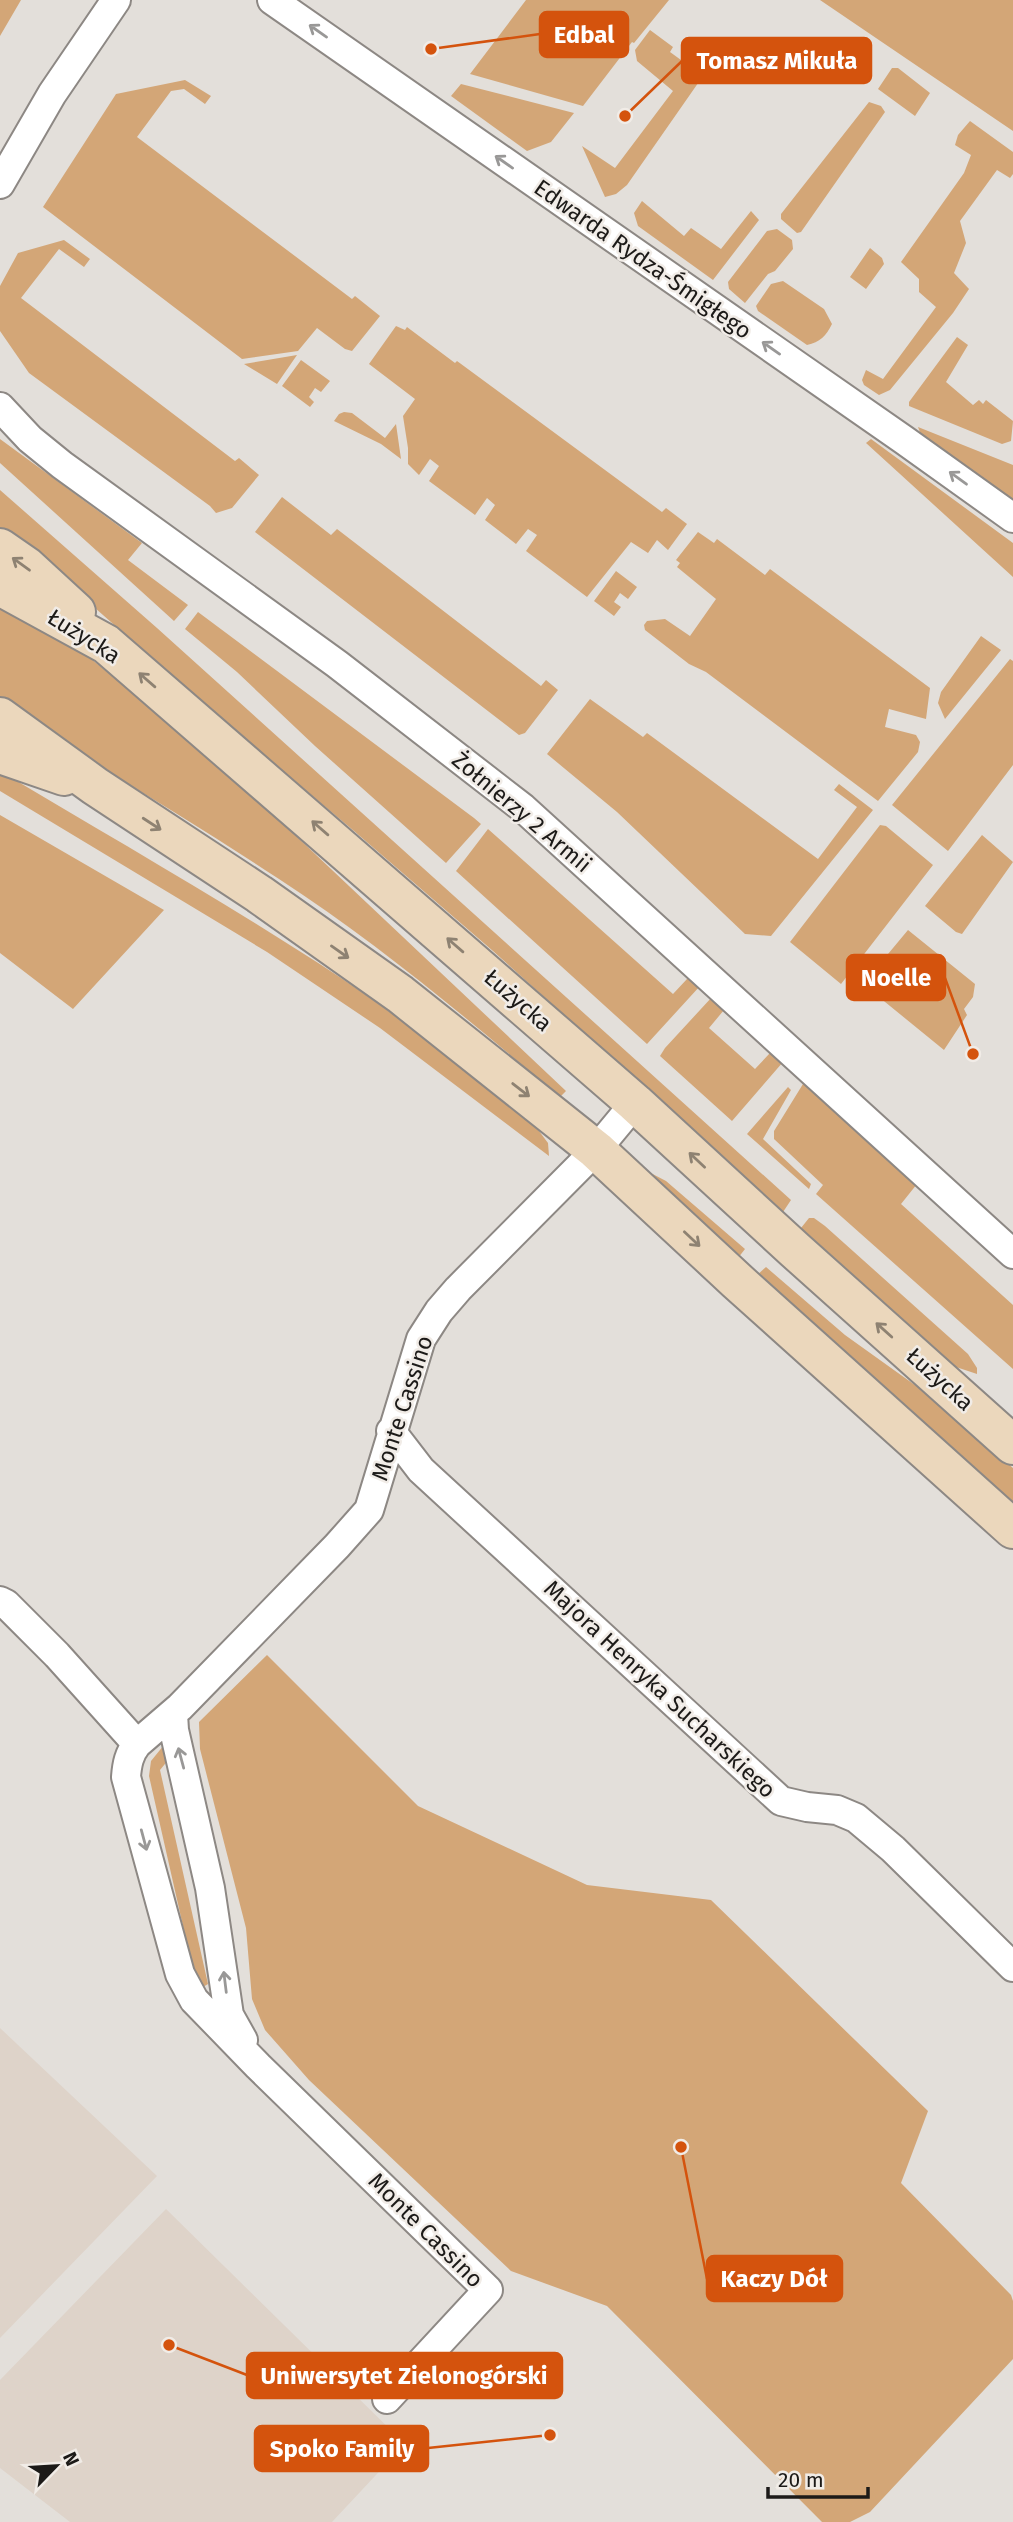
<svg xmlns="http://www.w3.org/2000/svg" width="1013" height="2522" viewBox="0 0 1013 2522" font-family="'Fira Sans',sans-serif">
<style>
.built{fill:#ded3c9}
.green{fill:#d3a677}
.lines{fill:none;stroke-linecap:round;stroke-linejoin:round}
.minor-casing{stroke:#8d8884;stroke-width:32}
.secondary-casing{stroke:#8d8884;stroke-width:42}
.minor{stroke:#fff;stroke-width:28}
.secondary{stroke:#ebd7bc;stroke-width:38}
.oneway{stroke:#999897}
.oneway2{stroke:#8e8272}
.labels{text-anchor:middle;stroke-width:5;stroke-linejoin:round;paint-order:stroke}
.street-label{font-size:23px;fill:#1c1a18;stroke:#f1ece7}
.leader{fill:none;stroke:#d4530d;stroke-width:2.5}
.callout-dot{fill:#d4530d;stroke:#f1ece7;stroke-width:2.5}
.callout{fill:#d4530d;stroke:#d4530d;stroke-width:2.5}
.callout-label{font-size:24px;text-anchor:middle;font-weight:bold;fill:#fff}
</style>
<rect width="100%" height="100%" fill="#e3dfda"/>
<!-- built -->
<path class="built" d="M 0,2028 L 157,2176 L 0,2338 Z
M 166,2209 L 405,2444 L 332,2522 L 70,2522 L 0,2468 L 0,2380 Z"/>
<!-- green -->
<path class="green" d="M 0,0 L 21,0 L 0,36 Z
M 526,0 L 669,0 L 634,43 L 632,42 L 583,106 L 470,74 Z
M 820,0 L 1013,0 L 1013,131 Z
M 650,30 L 673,47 L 670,52 L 703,76 L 627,185 L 616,194 L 605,197 L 582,146 L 615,168 L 673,91 L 637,61 L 635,50 Z
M 892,68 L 898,68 L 930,93 L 915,116 L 878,89 Z
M 185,80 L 211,96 L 205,104 L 184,89 L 171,91 L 137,137 L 352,299 L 355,296 L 380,316 L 352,351 L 345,349 L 317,328 L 298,351 L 242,359 L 43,207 L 116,94 Z
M 461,84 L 574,113 L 551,142 L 527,151 L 451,96 Z
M 869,102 L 881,106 L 885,112 L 801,232 L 797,233 L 781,219 L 781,214 Z
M 970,121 L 1013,152 L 1013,174 L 1010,178 L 997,170 L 960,221 L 966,243 L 954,273 L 969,289 L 953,313 L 890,390 L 879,395 L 864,385 L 862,380 L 866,370 L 883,379 L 936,307 L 919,292 L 919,279 L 901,262 L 964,173 L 971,155 L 955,145 L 958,135 Z
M 642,201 L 684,236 L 691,228 L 721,249 L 751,211 L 759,220 L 713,280 L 638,226 L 634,213 Z
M 777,229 L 792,240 L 793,249 L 775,271 L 768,274 L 745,303 L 729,289 L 728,282 L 767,231 Z
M 64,240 L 90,259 L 84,267 L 59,249 L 21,298 L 235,461 L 239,458 L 259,475 L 232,508 L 216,513 L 210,506 L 29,373 L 0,331 L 0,286 L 18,253 Z
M 870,248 L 882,258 L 884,264 L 866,289 L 850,277 Z
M 783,281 L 824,309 L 832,324 C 826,336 820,342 807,345 L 758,311 L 756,306 L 771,284 Z
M 396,326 L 405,330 L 407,327 L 455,363 L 457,361 L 662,512 L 666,508 L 687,524 L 668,550 L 657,540 L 648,553 L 631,542 L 587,597 L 526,551 L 537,535 L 528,529 L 516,544 L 485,520 L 495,505 L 487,498 L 475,515 L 429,481 L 439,466 L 430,459 L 419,475 L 408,464 L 408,448 L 403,416 L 415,399 L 369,364 Z
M 957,337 L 968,345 L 946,382 L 973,405 L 979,400 L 983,404 L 986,400 L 1013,421 L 1011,441 L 1002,444 L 909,406 L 909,402 Z
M 297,355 L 277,384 L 244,364 Z
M 301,360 L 330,381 L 321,392 L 315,388 L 309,397 L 314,402 L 310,407 L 282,386 Z
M 344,412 L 352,413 L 385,438 L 396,424 L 401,459 L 381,444 L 334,421 L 339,414 Z
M 918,427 L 1013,465 L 1013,501 L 921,435 Z
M 0,439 L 142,543 L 128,560 L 188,605 L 174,621 L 0,463 Z
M 871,439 L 1013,543 L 1013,577 L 866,443 Z
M 0,490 L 157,628 L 791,1200 L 783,1212 L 493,951 L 354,831 L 221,719 L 61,578 L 0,535 Z
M 282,497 L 331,535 L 337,529 L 541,686 L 546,680 L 558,690 L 525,733 L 519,735 L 255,532 Z
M 698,532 L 714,543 L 717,539 L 765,575 L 770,569 L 930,688 L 926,719 L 889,709 L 885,727 L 916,735 L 920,742 L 918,752 L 878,801 L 706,672 L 689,664 L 645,630 L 644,625 L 647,621 L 665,619 L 690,636 L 716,599 L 677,567 L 680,563 L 676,560 Z
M 616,571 L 637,587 L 628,599 L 620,593 L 614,602 L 621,607 L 614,616 L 594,601 Z
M 0,598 L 73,644 L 223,767 L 566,1091 L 560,1097 C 469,1020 379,944 279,879 C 188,819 93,763 0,705 Z
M 198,612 L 474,818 L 481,824 L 446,863 L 315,746 L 237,672 L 185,629 Z
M 981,636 L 1001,650 L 945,719 L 938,703 L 941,692 Z
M 1010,659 L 1013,661 L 1013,765 L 948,851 L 892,805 Z
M 590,699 L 643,737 L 647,733 L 818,859 L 857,807 L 834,790 L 839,784 L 873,810 L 771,936 L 745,934 L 617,812 L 547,754 Z
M 0,771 C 114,839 230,905 341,978 C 410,1024 476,1077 539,1131 L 548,1143 L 549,1156 L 380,1028 L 267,952 L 0,791 Z
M 0,815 L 164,910 L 73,1009 L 0,953 Z
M 880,825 L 886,826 L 933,865 L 841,984 L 790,942 Z
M 488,829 L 673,994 L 687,979 L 692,978 L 700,986 L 647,1044 L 456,871 Z
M 982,835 L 1013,862 L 962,934 L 956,932 L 925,906 Z
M 908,930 L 975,984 L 973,997 L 964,1009 L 967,1015 L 944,1050 L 863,984 Z
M 712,997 L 724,1010 L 709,1028 L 755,1069 L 770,1053 L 783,1062 L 732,1121 L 660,1056 L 665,1048 Z
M 797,1077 L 917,1184 L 901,1204 L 1013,1305 L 1013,1369 L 816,1194 L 823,1185 L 774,1139 L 774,1131 L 803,1084 Z
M 788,1087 L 791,1090 L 763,1139 L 811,1184 L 809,1189 L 747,1134 Z
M 643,1169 L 666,1181 L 745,1249 L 738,1258 Z
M 809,1218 L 814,1218 L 825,1226 L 968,1354 L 977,1368 L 977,1374 L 956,1367 L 801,1228 Z
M 766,1267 L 845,1335 L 933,1398 L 1013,1468 L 1013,1508 L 756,1276 Z
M 267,1655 L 418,1806 L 587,1885 L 711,1900 L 928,2111 L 901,2183 L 1011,2295 L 1013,2301 L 1013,2359 L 870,2512 L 850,2522 L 822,2522 L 607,2306 L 511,2271 L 309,2080 L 265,2030 L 252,1999 L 246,1928 L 200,1749 L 199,1722 Z
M 164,1745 L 169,1759 L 160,1770 L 208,1984 L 203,1987 L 195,1979 L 149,1776 L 151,1761 Z"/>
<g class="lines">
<defs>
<path id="minor" d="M 272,0 L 904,440 L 1013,518
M 0,184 L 52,94 L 116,0
M 0,407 L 30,439 L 62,465 L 337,664 L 523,808 L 1013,1254
M 391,1431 L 421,1470 L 781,1801 L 807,1807 L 837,1810 L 856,1818 L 893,1849 L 1013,1967
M 0,1601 L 6,1604 L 57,1655 L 137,1744
M 173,1714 L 174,1730 L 210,1888 L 229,2015 L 243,2040
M 387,2399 L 488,2290 L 258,2066 L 194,2000 L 180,1974 L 126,1777 C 127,1764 129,1754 137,1744 L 180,1707 L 337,1546 L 369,1510 L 421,1339 L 439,1311 L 458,1289 L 596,1150 L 635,1103"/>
<path id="secondary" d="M 0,548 L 26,566 L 76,612
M 0,586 L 106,644 L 635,1103 L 795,1250 L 1013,1445
M 0,717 L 95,786 L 259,894 L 400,994 L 596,1150 L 737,1281 L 1013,1529
M 0,754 L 64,776"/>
</defs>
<!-- minor casing -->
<use href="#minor" class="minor-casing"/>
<!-- secondary casing -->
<use href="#secondary" class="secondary-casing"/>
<!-- minor -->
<use href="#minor" class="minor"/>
<!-- secondary -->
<use href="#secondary" class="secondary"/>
</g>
<!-- one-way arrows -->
<defs><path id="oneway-shaft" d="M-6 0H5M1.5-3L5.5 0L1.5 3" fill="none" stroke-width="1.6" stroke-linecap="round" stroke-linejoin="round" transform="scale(1.75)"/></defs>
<g class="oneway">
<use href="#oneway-shaft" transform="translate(318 31) rotate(-145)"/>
<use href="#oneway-shaft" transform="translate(504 162) rotate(-145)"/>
<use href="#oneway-shaft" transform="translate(771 348) rotate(-145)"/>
<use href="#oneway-shaft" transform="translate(958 478) rotate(-144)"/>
<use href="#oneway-shaft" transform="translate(181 1758) rotate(-105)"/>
<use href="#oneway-shaft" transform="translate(144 1840) rotate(75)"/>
<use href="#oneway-shaft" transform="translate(225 1982) rotate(-97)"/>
</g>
<g class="oneway2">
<use href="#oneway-shaft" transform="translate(21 564) rotate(-144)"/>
<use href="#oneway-shaft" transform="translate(147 680) rotate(-139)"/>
<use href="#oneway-shaft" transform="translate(152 824) rotate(33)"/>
<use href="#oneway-shaft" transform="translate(320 828) rotate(-139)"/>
<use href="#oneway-shaft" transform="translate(455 945) rotate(-139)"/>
<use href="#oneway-shaft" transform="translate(340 952) rotate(35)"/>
<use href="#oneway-shaft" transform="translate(521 1090) rotate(38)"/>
<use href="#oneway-shaft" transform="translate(697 1160) rotate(-137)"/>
<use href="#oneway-shaft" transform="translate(692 1239) rotate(43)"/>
<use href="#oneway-shaft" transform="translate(884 1330) rotate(-138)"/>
</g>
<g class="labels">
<!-- street labels -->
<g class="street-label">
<text transform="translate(643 259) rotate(35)" y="8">Edwarda Rydza-Śmigłego</text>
<text transform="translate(84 636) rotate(32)" y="8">Łużycka</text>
<text transform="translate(522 812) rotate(40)" y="8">Żołnierzy 2 Armii</text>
<text transform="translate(518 1000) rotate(41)" y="8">Łużycka</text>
<text transform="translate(940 1379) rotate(42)" y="8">Łużycka</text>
<text transform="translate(402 1408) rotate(-72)" y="8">Monte Cassino</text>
<text transform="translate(660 1689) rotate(43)" y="8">Majora Henryka Sucharskiego</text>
<text transform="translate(426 2230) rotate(45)" y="8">Monte Cassino</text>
</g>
</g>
<!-- callouts -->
<path class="leader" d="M431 49L540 34M625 116L682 61M973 1054L945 978M681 2147L707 2279M169 2345L247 2375M550 2435L428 2448"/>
<g class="callout-dot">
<circle cx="431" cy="49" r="7"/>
<circle cx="625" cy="116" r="7"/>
<circle cx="973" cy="1054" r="7"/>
<circle cx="681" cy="2147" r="7"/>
<circle cx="169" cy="2345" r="7"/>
<circle cx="550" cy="2435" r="7"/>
</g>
<g class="callout">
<rect x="540" y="12" width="88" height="45" rx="7"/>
<rect x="682" y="38" width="189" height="45" rx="7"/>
<rect x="847" y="955" width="98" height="45" rx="7"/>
<rect x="707" y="2256" width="135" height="45" rx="7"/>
<rect x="247" y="2353" width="315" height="45" rx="7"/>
<rect x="255" y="2426" width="173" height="45" rx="7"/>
</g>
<g class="callout-label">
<text x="584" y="43">Edbal</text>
<text x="777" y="69">Tomasz Mikuła</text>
<text x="896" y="986">Noelle</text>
<text x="774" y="2287">Kaczy Dół</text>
<text x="404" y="2384">Uniwersytet Zielonogórski</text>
<text x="342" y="2457">Spoko Family</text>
</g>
<!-- north arrow -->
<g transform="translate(56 2466) rotate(65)" stroke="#f1ece7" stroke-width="5" paint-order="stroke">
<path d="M0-5L12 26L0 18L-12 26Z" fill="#1c1a18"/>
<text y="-10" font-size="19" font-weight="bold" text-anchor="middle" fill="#1c1a18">N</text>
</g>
<!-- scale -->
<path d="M768 2487v10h100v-10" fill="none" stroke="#1c1a18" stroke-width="3.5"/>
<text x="778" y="2487" font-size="21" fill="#1c1a18" stroke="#f1ece7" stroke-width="5" paint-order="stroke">20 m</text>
</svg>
